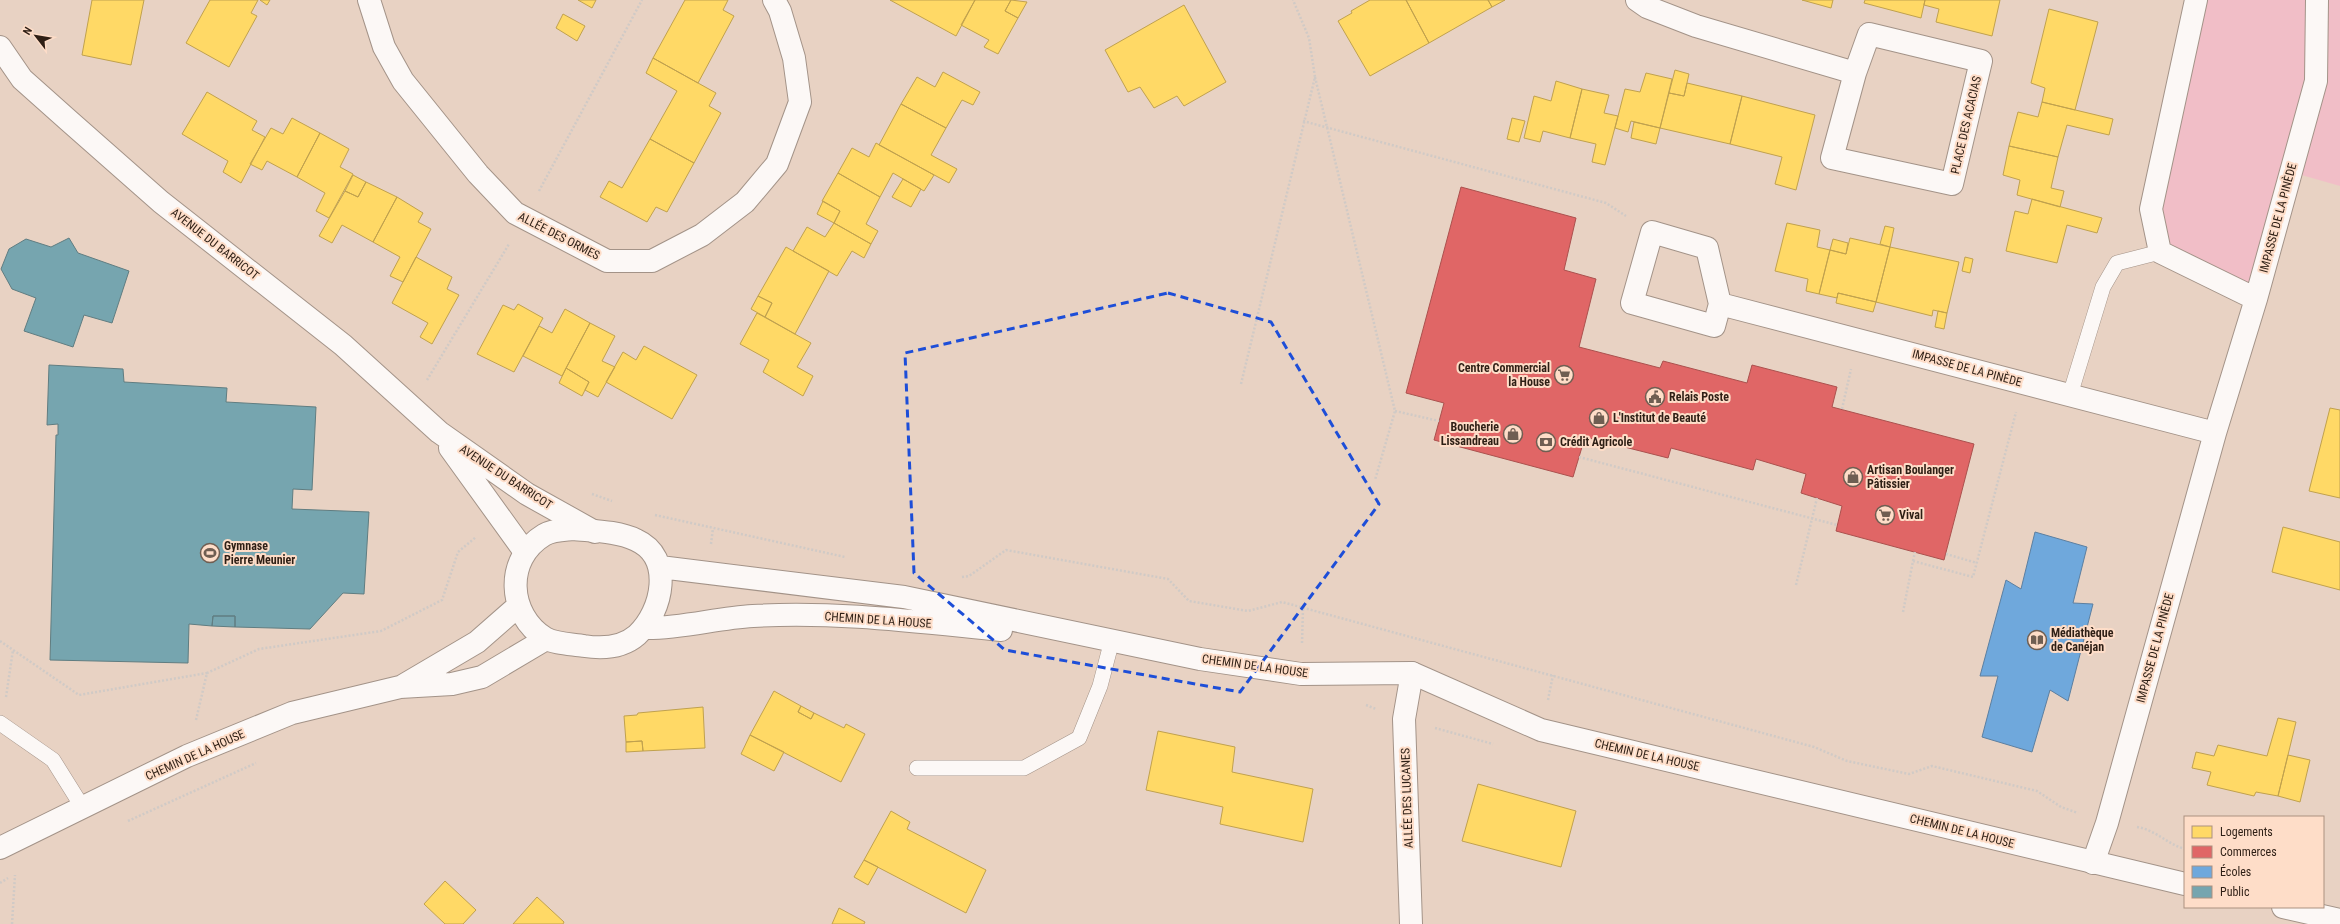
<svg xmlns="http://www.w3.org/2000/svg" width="2340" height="924" viewBox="0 0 2340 924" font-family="'Roboto Condensed',sans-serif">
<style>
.green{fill:#f1bec7}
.homes{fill:#ffd966;stroke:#c0a14e}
.shops{fill:#e06666;stroke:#ab514e}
.schools{fill:#6fa8dc;stroke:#5c7fa0}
.public{fill:#76a5af;stroke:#607d81}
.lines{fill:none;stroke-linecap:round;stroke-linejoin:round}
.lane-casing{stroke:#a39388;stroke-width:16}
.street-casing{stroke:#a39388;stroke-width:24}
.secondary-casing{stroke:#a39388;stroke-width:24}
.path{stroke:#d0cac6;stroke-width:2.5;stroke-dasharray:2 2;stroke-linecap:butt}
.lane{stroke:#fcf8f6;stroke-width:15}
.street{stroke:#fcf8f6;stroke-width:22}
.secondary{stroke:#fcf8f6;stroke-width:22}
.marked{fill:none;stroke:#1d4ed8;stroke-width:3;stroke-dasharray:8 5;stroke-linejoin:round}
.labels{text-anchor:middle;stroke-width:4;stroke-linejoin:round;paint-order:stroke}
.street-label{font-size:12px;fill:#2e1f15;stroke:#feddc8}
.poi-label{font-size:12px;font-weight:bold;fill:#2e1f15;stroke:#feddc8;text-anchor:start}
</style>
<rect width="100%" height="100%" fill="#e8d2c3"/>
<!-- green -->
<path class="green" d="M 2196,0 L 2340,0 L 2340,186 L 2291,172 L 2256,299 L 2160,252 L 2151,209 Z"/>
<!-- homes -->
<path class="homes" d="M 92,0 L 144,0 L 131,65 L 82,55 Z
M 210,0 L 258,0 L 251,13 L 257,16 L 229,67 L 186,43 Z
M 260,0 L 270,0 L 267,5 Z
M 578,0 L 596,0 L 592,8 Z
M 685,0 L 728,0 L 723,10 L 734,16 L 698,83 L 653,58 Z
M 890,0 L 975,0 L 956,36 Z
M 975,0 L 1011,0 L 1005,11 L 1018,18 L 998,54 L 984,47 L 989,40 L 961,25 Z
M 1011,0 L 1027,2 L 1018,18 L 1005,11 Z
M 1370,0 L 1406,0 L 1429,43 L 1370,76 L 1338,21 L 1352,13 L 1351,11 Z
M 1406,0 L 1488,0 L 1492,7 L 1429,43 Z
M 1488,0 L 1505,0 L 1492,7 Z
M 1802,0 L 1833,0 L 1831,8 Z
M 1865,0 L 1925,0 L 1921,18 L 1864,3 Z
M 1925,0 L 2000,0 L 1992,36 L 1936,22 L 1939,9 L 1924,5 Z
M 1184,5 L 1226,82 L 1184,106 L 1177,96 L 1154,108 L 1140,87 L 1128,92 L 1105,50 Z
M 2049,9 L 2098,22 L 2075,110 L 2042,102 L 2045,88 L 2031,83 Z
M 563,14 L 585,26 L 577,41 L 556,28 Z
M 653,58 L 716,93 L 709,106 L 721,113 L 694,163 L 650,139 L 677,91 L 646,73 Z
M 1675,70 L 1689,74 L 1684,96 L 1669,93 Z
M 943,72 L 980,92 L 973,105 L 962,100 L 946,128 L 901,104 L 917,77 L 935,87 Z
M 1646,73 L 1672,79 L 1660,128 L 1631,121 L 1628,132 L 1615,128 L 1625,89 L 1640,92 Z
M 1556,81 L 1582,89 L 1570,138 L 1543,131 L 1540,142 L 1524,138 L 1534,96 L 1551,101 Z
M 1687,83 L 1742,96 L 1730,144 L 1660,128 L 1669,93 L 1684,96 Z
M 1582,89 L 1609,95 L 1604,113 L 1618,116 L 1605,165 L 1592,162 L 1596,144 L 1570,138 Z
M 207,92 L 257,121 L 252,130 L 265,137 L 241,183 L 223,172 L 228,161 L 182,134 Z
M 1742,96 L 1815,115 L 1796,190 L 1775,184 L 1782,157 L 1730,144 Z
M 2042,102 L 2113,119 L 2109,135 L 2067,125 L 2058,157 L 2009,146 L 2018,112 L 2038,117 Z
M 901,104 L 946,128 L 931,155 L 957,169 L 949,183 L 879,145 Z
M 292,118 L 320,133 L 297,177 L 267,161 L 262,170 L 250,164 L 271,128 L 283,134 Z
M 1512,118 L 1525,121 L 1519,142 L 1507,139 Z
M 1634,122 L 1660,128 L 1656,144 L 1631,138 Z
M 320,133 L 349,149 L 340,167 L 353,174 L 329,218 L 316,211 L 325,193 L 297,177 Z
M 650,139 L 694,163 L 667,212 L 656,207 L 647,222 L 600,197 L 609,181 L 622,188 Z
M 876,143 L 934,175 L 924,191 L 893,173 L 880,197 L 838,173 L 852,148 L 869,157 Z
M 2009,146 L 2058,157 L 2051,188 L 2064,191 L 2060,207 L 2017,195 L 2020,180 L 2003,175 Z
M 838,173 L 880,197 L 866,224 L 878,231 L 871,244 L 834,223 L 840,211 L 822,201 Z
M 353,175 L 366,182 L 358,197 L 345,191 Z
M 903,179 L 921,189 L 911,207 L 892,197 Z
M 366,182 L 397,197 L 373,242 L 342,225 L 332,243 L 319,236 L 345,191 L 358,197 Z
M 397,197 L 423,213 L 418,222 L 431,229 L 403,282 L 390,276 L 400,257 L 373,242 Z
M 2032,199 L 2102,218 L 2097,233 L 2067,225 L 2057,263 L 2006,251 L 2015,211 L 2028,214 Z
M 823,201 L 840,211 L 834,223 L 817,214 Z
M 834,223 L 871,244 L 864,258 L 852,251 L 837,276 L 793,251 L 807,227 L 825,237 Z
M 1787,223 L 1820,230 L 1817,247 L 1830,250 L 1819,294 L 1806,291 L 1808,279 L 1775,271 Z
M 1885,226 L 1894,228 L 1890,247 L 1880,244 Z
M 1850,238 L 1890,247 L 1876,302 L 1838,293 L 1837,298 L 1819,294 L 1830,250 L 1846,254 Z
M 1833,239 L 1848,243 L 1846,254 L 1830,250 Z
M 786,247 L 829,271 L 795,334 L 765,317 L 772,303 L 758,296 Z
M 1890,247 L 1959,262 L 1947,313 L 1933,310 L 1932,316 L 1876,302 Z
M 416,257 L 452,277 L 447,289 L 459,295 L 432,344 L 420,337 L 428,323 L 392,303 Z
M 1965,257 L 1973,259 L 1970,273 L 1962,271 Z
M 1838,293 L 1876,302 L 1873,312 L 1836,303 Z
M 758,296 L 772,303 L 765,317 L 751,309 Z
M 518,304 L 543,318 L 514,372 L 477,354 L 503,305 L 514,310 Z
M 565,309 L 590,323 L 562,376 L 523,356 L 539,326 L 552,333 Z
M 1938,311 L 1947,313 L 1944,329 L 1935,327 Z
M 757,313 L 811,343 L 797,367 L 813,376 L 803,396 L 763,372 L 769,360 L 740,344 Z
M 590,323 L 615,336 L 602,361 L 615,367 L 598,397 L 585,390 L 589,382 L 566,368 Z
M 644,346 L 697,375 L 672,419 L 606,382 L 623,352 L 636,360 Z
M 566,368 L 589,382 L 582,396 L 559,383 Z
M 2330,408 L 2340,410 L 2340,498 L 2309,491 Z
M 2283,527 L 2340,542 L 2340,590 L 2272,572 Z
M 774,691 L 801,706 L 798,712 L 811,719 L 814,713 L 844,728 L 846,724 L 865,734 L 841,782 L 750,735 Z
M 801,706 L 814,713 L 811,719 L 798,712 Z
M 703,707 L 705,748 L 643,751 L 642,741 L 626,742 L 624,716 L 637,715 L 638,713 Z
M 2278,718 L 2296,722 L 2278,796 L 2256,792 L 2254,796 L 2207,785 L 2211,772 L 2192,768 L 2196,752 L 2214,756 L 2218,745 L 2267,756 Z
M 1158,731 L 1235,747 L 1232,772 L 1313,789 L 1303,842 L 1220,824 L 1223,807 L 1146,790 Z
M 750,735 L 784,752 L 774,771 L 741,754 Z
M 642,741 L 643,751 L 626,752 L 626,742 Z
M 2288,755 L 2310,760 L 2300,802 L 2278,796 Z
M 1478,784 L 1576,811 L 1561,867 L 1462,841 Z
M 891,811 L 910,822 L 907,829 L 986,870 L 966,913 L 864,860 Z
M 864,860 L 878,867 L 868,885 L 854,877 Z
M 445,881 L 476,910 L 463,924 L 445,924 L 424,904 Z
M 537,897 L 564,922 L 563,924 L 513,924 Z
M 839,908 L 865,922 L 864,924 L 832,924 Z"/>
<!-- shops -->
<path class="shops" d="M 1461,187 L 1576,218 L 1564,270 L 1596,279 L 1579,347 L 1660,368 L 1663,361 L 1747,383 L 1752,365 L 1837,387 L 1832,407 L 1974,444 L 1944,560 L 1836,531 L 1842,506 L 1801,493 L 1806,474 L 1756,459 L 1753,470 L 1671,448 L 1668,458 L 1585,437 L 1573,477 L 1434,440 L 1444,403 L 1406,393 Z"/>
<!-- schools -->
<path class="schools" d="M 2035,532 L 2087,547 L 2073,603 L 2093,604 L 2068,701 L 2050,690 L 2032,752 L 1982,737 L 1998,676 L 1980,676 L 2006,580 L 2021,589 Z"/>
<!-- public -->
<path class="public" d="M 69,238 L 78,253 L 129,271 L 112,323 L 84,315 L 73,347 L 24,331 L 36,298 L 12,289 L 1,269 L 9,249 L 26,239 L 51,247 Z
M 49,365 L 123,369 L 124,382 L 227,388 L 226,402 L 316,407 L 312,490 L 293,489 L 292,509 L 369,512 L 364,594 L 343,593 L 310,629 L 235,627 L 235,616 L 213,616 L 212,626 L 189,624 L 188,663 L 50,660 L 56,435 L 58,435 L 58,424 L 47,425 Z
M 213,616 L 235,616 L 235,627 L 212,626 Z"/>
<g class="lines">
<defs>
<path id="lane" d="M 2070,395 L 2103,287 L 2117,263 L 2160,252
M 0,723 L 53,760 L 83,808
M 917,768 L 1024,768 L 1079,738 L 1100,686 L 1112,640"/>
<path id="street" d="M 369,0 L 384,47 L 403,81 L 478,174 L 515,213 L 607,261 L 652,261 L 702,235 L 745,202 L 777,164 L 800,102 L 794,58 L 780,11 L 774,0
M 1637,0 L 1647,7 L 1696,26 L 1855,73
M 2196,0 L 2151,209 L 2160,252 L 2256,299
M 1869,34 L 1981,61 L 1952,184 L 1832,158 L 1855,73 Z
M 0,47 L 22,79 L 68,120 L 161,202 L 343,345 L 439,432 L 527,494 L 595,532
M 1720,304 L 1714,326 L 1632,303 L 1652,232 L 1707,248 L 1720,304 L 2215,433
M 450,448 L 525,552
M 2093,863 L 2107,823 L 2215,433 L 2256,299 L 2316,81 L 2317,0
M 1411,924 L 1404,719 L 1412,673"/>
<path id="secondary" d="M 573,529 C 592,531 618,531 636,540 C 674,557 663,611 637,635 C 622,648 603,649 584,646 C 573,644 555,644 545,638 C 508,615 504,559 544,535 C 552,530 564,530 573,529 Z
M 660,567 L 904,597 L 1200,659 L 1301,674 L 1412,673 L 1541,730 L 2185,884
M 644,628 C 681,629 716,618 753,616 C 836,611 919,622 1001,630
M 404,685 L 477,642 L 518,606
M 0,848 L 187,756 L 292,713 L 400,687 L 452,684 L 482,677 L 546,639
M 2283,907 L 2340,920"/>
</defs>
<!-- lane casing -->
<use href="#lane" class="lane-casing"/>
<!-- street casing -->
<use href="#street" class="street-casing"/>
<!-- secondary casing -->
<use href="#secondary" class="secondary-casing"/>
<!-- path -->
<path class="path" d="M 1315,77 L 1395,411 L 1375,480
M 1303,121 L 1606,203 L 1626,216
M 539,191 L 642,0
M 427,380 L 509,244
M 1241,384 L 1315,77 L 1309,38 L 1293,0
M 1842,409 L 1851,369
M 1395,411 L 1439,421
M 1579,457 L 1837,525
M 592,494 L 612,501
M 655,515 L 845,557
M 711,544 L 713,528
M 1946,554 L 1977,563
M 1913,561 L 1915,552
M 962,577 L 969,576 L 1006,550 L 1168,579 L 1189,601 L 1248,611 L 1282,602 L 1814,747 L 1847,761 L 1909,774 L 1932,766 L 2037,791 L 2061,807 L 2078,813
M 1796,585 L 1817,498
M 1903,612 L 1913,561 L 1973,577 L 2016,412
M 0,641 L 79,695 L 207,673
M 1302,643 L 1303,608
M 6,697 L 13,650
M 1548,700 L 1553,675
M 1366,705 L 1376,709
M 196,720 L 207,673 L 259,649 L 381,631 L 442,600 L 458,552 L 476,537
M 1435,728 L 1493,744
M 128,821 L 256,763
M 2137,827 C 2156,830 2167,844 2185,849
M 0,883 L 8,878
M 12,924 L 15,875"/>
<!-- lane -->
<use href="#lane" class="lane"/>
<!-- street -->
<use href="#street" class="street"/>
<!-- secondary -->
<use href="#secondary" class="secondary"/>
</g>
<!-- marked area -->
<path class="marked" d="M 1168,293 L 1271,322 L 1379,504 L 1240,692 L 1005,650 L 914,573 L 905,353 Z"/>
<!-- icons -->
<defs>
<symbol id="supermarket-ring" viewBox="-11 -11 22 22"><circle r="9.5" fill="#feddc8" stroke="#6f5e52" stroke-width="1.5"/><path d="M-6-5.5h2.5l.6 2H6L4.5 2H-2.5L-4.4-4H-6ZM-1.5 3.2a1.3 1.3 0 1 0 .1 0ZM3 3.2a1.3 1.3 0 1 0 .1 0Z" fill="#6f5e52"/></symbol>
<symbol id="civic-ring" viewBox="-11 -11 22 22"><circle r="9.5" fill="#feddc8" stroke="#6f5e52" stroke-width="1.5"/><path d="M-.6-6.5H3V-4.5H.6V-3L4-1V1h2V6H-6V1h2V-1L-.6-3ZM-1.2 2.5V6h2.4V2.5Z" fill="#6f5e52"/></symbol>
<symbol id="shop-ring" viewBox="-11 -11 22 22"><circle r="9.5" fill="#feddc8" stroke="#6f5e52" stroke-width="1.5"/><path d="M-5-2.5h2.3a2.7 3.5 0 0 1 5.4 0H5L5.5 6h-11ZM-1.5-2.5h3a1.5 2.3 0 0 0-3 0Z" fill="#6f5e52"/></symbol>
<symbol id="bank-ring" viewBox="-11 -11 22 22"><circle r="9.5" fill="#feddc8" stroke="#6f5e52" stroke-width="1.5"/><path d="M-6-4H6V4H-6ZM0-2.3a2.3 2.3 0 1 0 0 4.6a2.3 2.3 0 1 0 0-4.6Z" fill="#6f5e52"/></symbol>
<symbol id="stadium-ring" viewBox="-11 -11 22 22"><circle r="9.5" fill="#feddc8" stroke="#6f5e52" stroke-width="1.5"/><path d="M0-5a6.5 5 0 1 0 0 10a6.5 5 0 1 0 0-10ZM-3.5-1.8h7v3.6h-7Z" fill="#6f5e52"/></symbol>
<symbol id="library-ring" viewBox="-11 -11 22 22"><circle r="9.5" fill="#feddc8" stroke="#6f5e52" stroke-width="1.5"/><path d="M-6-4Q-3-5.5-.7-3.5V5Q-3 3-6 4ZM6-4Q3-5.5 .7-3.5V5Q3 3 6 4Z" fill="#6f5e52"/></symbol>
</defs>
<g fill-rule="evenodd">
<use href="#supermarket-ring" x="1553" y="364" width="22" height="22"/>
<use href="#civic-ring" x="1644" y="386" width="22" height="22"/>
<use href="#shop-ring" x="1588" y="407" width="22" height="22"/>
<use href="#shop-ring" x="1502" y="423" width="22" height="22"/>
<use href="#bank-ring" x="1535" y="431" width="22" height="22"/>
<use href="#shop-ring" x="1842" y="466" width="22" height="22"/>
<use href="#supermarket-ring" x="1874" y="504" width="22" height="22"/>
<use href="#stadium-ring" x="199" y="542" width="22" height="22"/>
<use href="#library-ring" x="2026" y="629" width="22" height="22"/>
</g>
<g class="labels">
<!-- street labels -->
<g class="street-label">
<text transform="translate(1966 125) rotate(-77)" y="4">PLACE DES ACACIAS</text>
<text transform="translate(2278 218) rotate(-75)" y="4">IMPASSE DE LA PINÈDE</text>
<text transform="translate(559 236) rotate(27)" y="4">ALLÉE DES ORMES</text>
<text transform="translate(215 244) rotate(38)" y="4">AVENUE DU BARRICOT</text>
<text transform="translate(1967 368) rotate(15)" y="4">IMPASSE DE LA PINÈDE</text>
<text transform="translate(506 477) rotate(33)" y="4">AVENUE DU BARRICOT</text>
<text transform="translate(878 620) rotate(4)" y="4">CHEMIN DE LA HOUSE</text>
<text transform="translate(2155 648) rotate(-75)" y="4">IMPASSE DE LA PINÈDE</text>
<text transform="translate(1255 666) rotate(8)" y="4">CHEMIN DE LA HOUSE</text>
<text transform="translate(195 755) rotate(-24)" y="4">CHEMIN DE LA HOUSE</text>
<text transform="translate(1647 755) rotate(13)" y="4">CHEMIN DE LA HOUSE</text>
<text transform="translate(1407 798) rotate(-92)" y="4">ALLÉE DES LUCANES</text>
<text transform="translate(1962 831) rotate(14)" y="4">CHEMIN DE LA HOUSE</text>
</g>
<!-- poi labels -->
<g class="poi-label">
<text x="1550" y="372" text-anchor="end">Centre Commercial<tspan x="1550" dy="14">la House</tspan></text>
<text x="1669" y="401">Relais Poste</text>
<text x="1613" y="422">L'Institut de Beauté</text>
<text x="1499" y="431" text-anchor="end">Boucherie<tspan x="1499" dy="14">Lissandreau</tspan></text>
<text x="1560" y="446">Crédit Agricole</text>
<text x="1867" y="474">Artisan Boulanger<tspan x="1867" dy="14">Pâtissier</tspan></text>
<text x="1899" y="519">Vival</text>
<text x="224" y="550">Gymnase<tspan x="224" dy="14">Pierre Meunier</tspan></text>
<text x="2051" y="637">Médiathèque<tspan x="2051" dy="14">de Canéjan</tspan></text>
</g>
</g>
<!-- legend -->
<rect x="2184" y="816" width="140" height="92" fill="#feddc8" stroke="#ab9180"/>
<rect x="2192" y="826" width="20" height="12" fill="#ffd966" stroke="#ab9180"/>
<text x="2220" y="836" font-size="12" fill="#2e1f15">Logements</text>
<rect x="2192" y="846" width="20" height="12" fill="#e06666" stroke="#ab9180"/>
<text x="2220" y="856" font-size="12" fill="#2e1f15">Commerces</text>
<rect x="2192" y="866" width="20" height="12" fill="#6fa8dc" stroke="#ab9180"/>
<text x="2220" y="876" font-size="12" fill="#2e1f15">Écoles</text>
<rect x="2192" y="886" width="20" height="12" fill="#76a5af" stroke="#ab9180"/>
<text x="2220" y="896" font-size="12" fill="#2e1f15">Public</text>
<!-- north arrow -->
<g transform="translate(36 36) rotate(301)" stroke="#feddc8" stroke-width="3" paint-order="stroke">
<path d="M0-3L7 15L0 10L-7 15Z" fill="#2e1f15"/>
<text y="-6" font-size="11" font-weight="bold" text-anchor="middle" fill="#2e1f15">N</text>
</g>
</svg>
